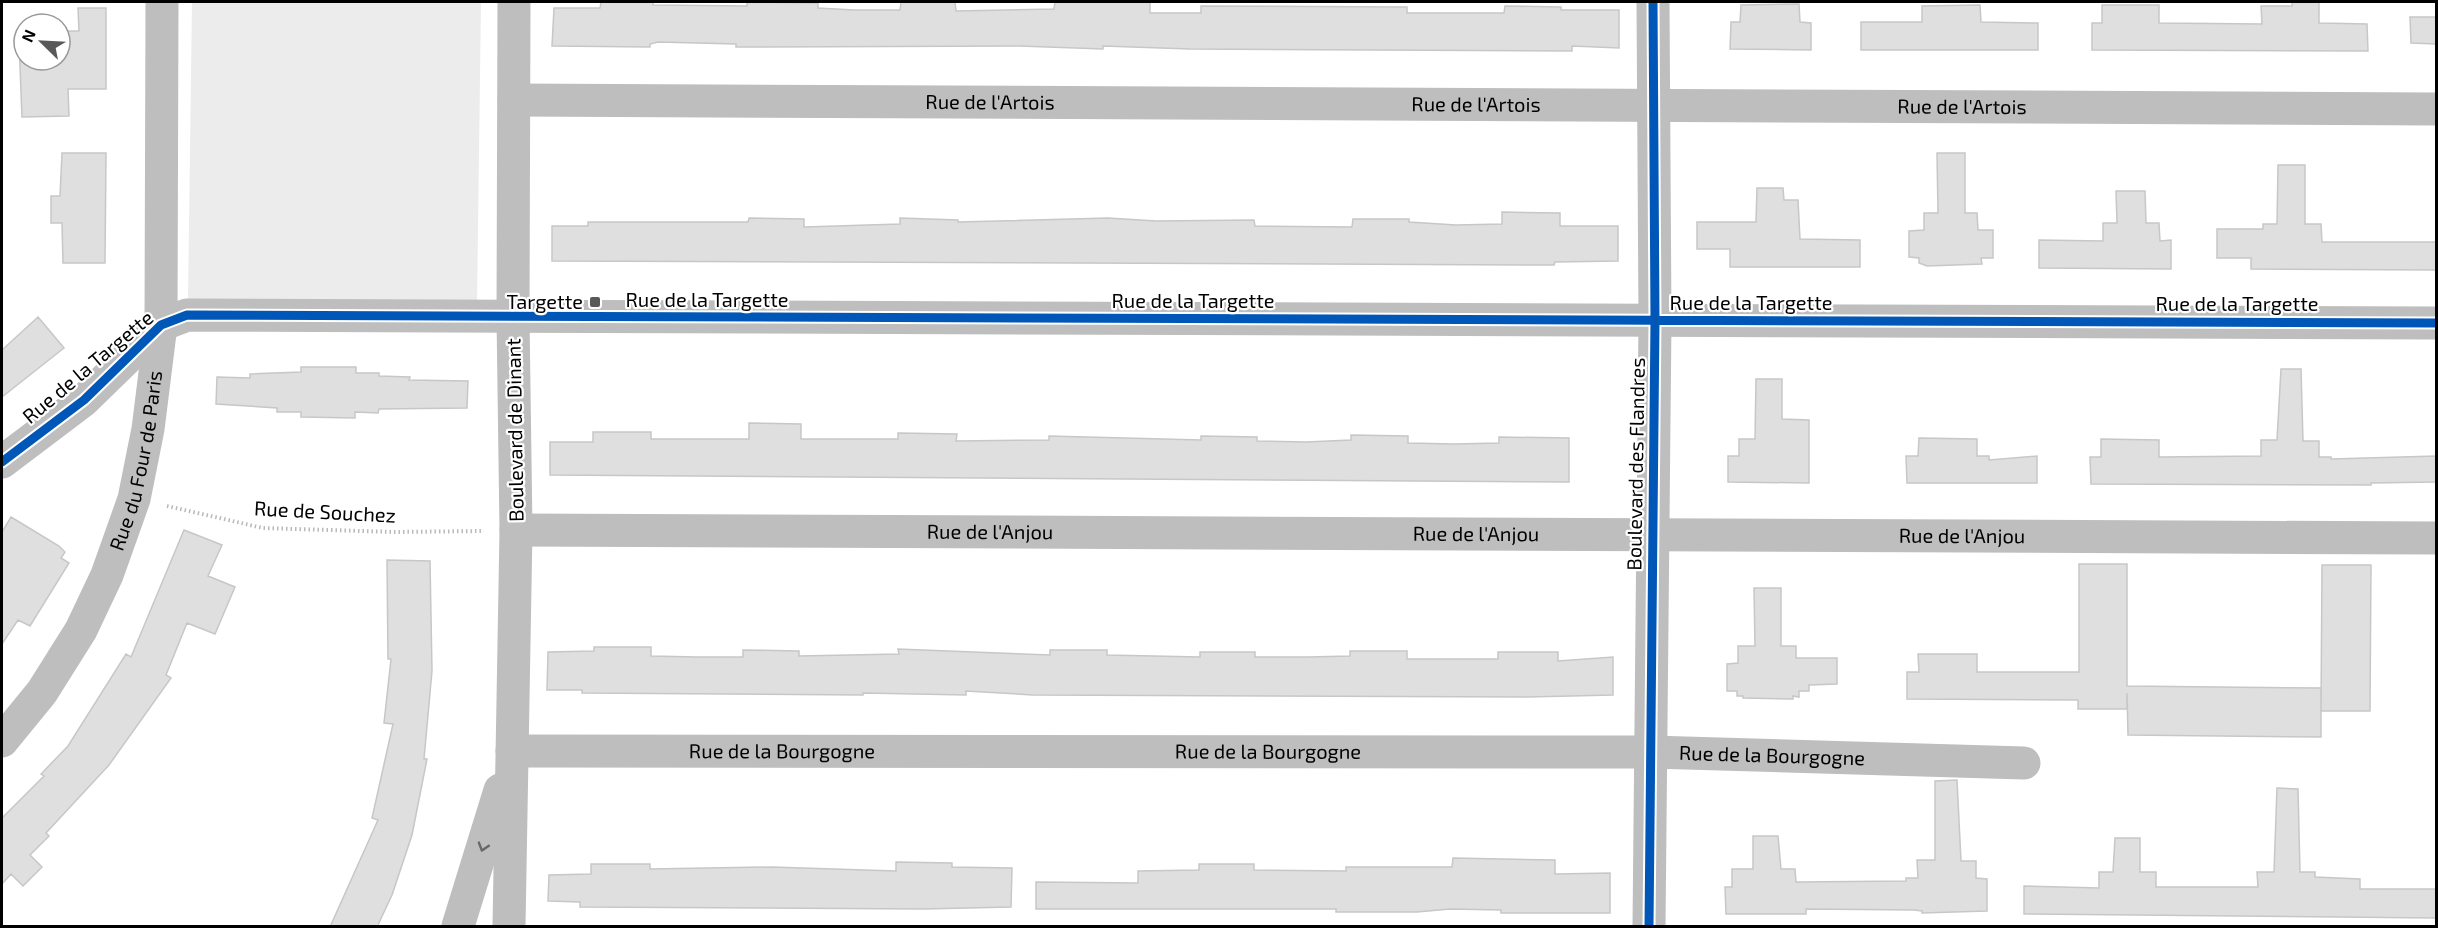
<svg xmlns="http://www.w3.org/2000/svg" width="2438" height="928" viewBox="0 0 2438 928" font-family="'Exo 2',sans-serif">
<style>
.green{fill:#ececec}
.building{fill:#dfdfdf;stroke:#c7c7c7;stroke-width:1.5}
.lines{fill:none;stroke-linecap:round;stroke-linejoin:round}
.path{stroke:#b9b9b9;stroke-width:4;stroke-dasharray:1.5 3;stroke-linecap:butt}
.minor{stroke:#bebebe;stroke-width:33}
.cycleway-casing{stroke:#fff;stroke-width:13}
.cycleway{stroke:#0057b8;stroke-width:9}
.oneway{stroke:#686868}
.poi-dot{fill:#595959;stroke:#fff;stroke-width:2}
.labels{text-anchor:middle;stroke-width:4.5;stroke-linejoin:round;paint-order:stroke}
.street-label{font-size:20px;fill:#000;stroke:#fff}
.poi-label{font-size:20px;fill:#000;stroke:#fff;text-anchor:end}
</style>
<rect width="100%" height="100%" fill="#fff"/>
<!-- green -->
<path class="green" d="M 192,2 L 481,2 L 477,302 L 188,299 Z"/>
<!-- building -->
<path class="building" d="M 601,2 L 653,2 L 653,5 L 747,6 L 747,2 L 818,3 L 818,8 L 854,10 L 900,10 L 901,2 L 955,2 L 956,11 L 1054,9 L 1055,2 L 1150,2 L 1150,13 L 1201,13 L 1201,6 L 1407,7 L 1407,13 L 1504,13 L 1505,6 L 1561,7 L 1561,10 L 1619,10 L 1619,48 L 1572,46 L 1572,51 L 1190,49 L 1103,46 L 1103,49 L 1019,46 L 736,47 L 736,44 L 658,42 L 650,44 L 650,47 L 552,46 L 554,8 L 600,8 Z
M 2292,2 L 2319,2 L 2319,23 L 2367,24 L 2368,51 L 2092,50 L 2092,23 L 2102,23 L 2102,5 L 2159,5 L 2159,23 L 2262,24 L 2261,6 L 2292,6 Z
M 1799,4 L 1800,22 L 1811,23 L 1811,50 L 1730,49 L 1731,22 L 1740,22 L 1741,5 Z
M 1980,5 L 1981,22 L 2038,23 L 2038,50 L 1861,50 L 1861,22 L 1922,22 L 1922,6 Z
M 78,8 L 106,8 L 106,89 L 68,89 L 69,116 L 22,117 L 19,41 L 24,41 L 24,60 L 60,60 L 60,31 L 79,31 Z
M 2410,17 L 2436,17 L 2436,44 L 2411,43 Z
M 62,153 L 106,153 L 105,263 L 63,263 L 62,223 L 51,223 L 51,196 L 60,196 Z
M 1937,153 L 1965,153 L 1965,213 L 1977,213 L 1978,230 L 1993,230 L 1993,258 L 1981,258 L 1982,264 L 1927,266 L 1919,263 L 1919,258 L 1909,257 L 1909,231 L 1924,230 L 1924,213 L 1938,213 Z
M 2278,165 L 2305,165 L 2305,224 L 2321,224 L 2322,242 L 2436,242 L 2436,270 L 2251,269 L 2251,258 L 2217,258 L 2217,229 L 2263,229 L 2263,224 L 2277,224 Z
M 1757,188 L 1783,188 L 1784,200 L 1798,200 L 1800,239 L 1860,240 L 1860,267 L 1730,267 L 1730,249 L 1697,249 L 1697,222 L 1756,222 Z
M 2116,191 L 2145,191 L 2146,223 L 2159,223 L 2160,241 L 2171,240 L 2171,269 L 2039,268 L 2039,240 L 2103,241 L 2103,223 L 2117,223 Z
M 1502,212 L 1560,213 L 1560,226 L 1618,226 L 1618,261 L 1555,262 L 1554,265 L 552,261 L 552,226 L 588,226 L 588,222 L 748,222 L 749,218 L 804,219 L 804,227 L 900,224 L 900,218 L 958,220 L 958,222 L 1108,218 L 1156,221 L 1254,220 L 1255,226 L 1352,227 L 1353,219 L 1409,219 L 1409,222 L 1456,225 L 1502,224 Z
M 38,317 L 64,348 L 2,397 L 2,350 Z
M 301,367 L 356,367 L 356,373 L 379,373 L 379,376 L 410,377 L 409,380 L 468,381 L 467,408 L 379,409 L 378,413 L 355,412 L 355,418 L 301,417 L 301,412 L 277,412 L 277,408 L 216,404 L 217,377 L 250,378 L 250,374 L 301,372 Z
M 2281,369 L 2301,369 L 2303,441 L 2319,441 L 2319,457 L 2331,457 L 2331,459 L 2436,456 L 2436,482 L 2371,483 L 2371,485 L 2091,484 L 2090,457 L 2101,457 L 2101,439 L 2159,440 L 2159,457 L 2261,456 L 2261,440 L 2277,440 Z
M 1756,379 L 1782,379 L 1782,419 L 1809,420 L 1809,483 L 1728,482 L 1728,456 L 1739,456 L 1739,439 L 1755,439 Z
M 749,423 L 801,424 L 801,439 L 898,439 L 898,433 L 957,434 L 956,441 L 1049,440 L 1049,436 L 1201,440 L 1201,436 L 1257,437 L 1257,441 L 1306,442 L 1351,440 L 1351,435 L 1408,436 L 1408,443 L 1454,444 L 1499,443 L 1499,437 L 1569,438 L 1569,482 L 550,475 L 550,442 L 593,442 L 593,432 L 651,432 L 651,439 L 749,439 Z
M 1919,438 L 1977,439 L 1977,456 L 1989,456 L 1989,460 L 2037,456 L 2037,483 L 1907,483 L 1906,456 L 1918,456 Z
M 11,517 L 59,546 L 65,552 L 61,558 L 69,563 L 30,626 L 18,620 L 2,644 L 2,532 Z
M 184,530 L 222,545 L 208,576 L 235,587 L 215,634 L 187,623 L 166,675 L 171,678 L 109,765 L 46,833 L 49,836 L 30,855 L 42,867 L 23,886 L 11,874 L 2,884 L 2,818 L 44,776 L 41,774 L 68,746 L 126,654 L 131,657 Z
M 387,560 L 430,561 L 432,671 L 424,759 L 427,759 L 412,835 L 392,895 L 377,927 L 330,927 L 378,820 L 372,818 L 393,724 L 384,723 L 391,659 L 388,659 Z
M 2079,564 L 2127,564 L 2127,686 L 2321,688 L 2321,737 L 2128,735 L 2127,693 L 2127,709 L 2078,709 L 2078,700 L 1907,699 L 1907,672 L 1919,672 L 1918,654 L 1977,654 L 1977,672 L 2079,672 Z
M 2322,565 L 2371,565 L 2370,711 L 2321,711 Z
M 1754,588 L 1781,588 L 1781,646 L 1796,646 L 1796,658 L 1837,658 L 1837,684 L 1809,685 L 1809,691 L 1799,691 L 1799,697 L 1793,696 L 1793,699 L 1743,698 L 1743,696 L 1737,696 L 1737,691 L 1727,691 L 1727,664 L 1738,663 L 1738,646 L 1755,646 Z
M 594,647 L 651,647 L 651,656 L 697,657 L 743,657 L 743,650 L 799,651 L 799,656 L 899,654 L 898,649 L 1050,655 L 1050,650 L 1107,650 L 1107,655 L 1200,657 L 1200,652 L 1255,652 L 1255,657 L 1308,657 L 1350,656 L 1350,651 L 1407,651 L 1407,659 L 1498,659 L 1498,652 L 1558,652 L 1558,661 L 1613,657 L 1613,695 L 1528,697 L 1033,695 L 966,691 L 966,695 L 863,693 L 863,695 L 582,693 L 582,690 L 547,690 L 548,652 L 594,651 Z
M 1957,780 L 1961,861 L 1976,861 L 1976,878 L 1987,879 L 1987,911 L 1922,913 L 1922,911 L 1914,910 L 1806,909 L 1806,914 L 1726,914 L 1725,887 L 1732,887 L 1732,869 L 1753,869 L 1753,836 L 1778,836 L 1781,869 L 1795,869 L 1796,882 L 1906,881 L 1906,878 L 1918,878 L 1917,860 L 1935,860 L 1935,781 Z
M 2277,788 L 2298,789 L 2300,872 L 2315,872 L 2315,877 L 2360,879 L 2360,889 L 2436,889 L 2436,918 L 2024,914 L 2024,886 L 2099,888 L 2099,872 L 2113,872 L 2115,838 L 2140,838 L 2140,872 L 2156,872 L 2156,887 L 2258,887 L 2257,872 L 2274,872 Z
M 1453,858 L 1555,860 L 1555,874 L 1610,873 L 1610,913 L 1501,913 L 1501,910 L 1450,909 L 1417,912 L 1336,912 L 1336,909 L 1036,909 L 1036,882 L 1138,883 L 1138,871 L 1199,870 L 1199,864 L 1254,864 L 1254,870 L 1346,871 L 1346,867 L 1452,867 Z
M 896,862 L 952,863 L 952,867 L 1012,868 L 1011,907 L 923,909 L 580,907 L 580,902 L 548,901 L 549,875 L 591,874 L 591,864 L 650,864 L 650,869 L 771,867 L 896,871 Z"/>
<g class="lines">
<!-- path -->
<path class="path" d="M 167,506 L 263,528 L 395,532 L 484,531"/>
<!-- minor -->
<g class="minor">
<path id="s1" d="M 514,100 L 2436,109"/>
<path d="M 2,462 L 84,400 L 161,325 L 187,315 L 2436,323"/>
<path id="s2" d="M 516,530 L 2436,538"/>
<path id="s3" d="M 2,741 L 42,692 L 81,630 L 107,575 L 134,499 L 148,429 L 161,325 L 162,2"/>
<path id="s4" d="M 512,751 L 1651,752 L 2024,763"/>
<path d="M 458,926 L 500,790"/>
<path d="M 509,926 L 516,530 L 513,317 L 514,2"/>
<path d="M 1649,926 L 1655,320 L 1653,2"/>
</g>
<defs>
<path id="cycleway" d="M 2,462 L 84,400 L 161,325 L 187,315 L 2436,323
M 1649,926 L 1655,320 L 1653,2"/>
</defs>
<!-- cycleway casing -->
<use href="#cycleway" class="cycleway-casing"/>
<!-- cycleway -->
<use href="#cycleway" class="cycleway"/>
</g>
<!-- one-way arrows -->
<defs><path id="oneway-chevron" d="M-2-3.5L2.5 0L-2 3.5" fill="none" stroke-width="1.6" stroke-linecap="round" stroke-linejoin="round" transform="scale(1.5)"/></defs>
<use class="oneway" href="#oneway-chevron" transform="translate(483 847) rotate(107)"/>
<!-- markers -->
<rect class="poi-dot" x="589" y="296" width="12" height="12" rx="3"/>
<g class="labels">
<!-- street labels -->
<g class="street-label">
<text dy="7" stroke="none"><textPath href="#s1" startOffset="476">Rue de l'Artois</textPath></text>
<text dy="7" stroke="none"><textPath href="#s1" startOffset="962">Rue de l'Artois</textPath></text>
<text dy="7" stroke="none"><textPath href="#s1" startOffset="1448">Rue de l'Artois</textPath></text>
<text x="707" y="307">Rue de la Targette</text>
<text x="1193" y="308">Rue de la Targette</text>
<text x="1751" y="310">Rue de la Targette</text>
<text x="2237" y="311">Rue de la Targette</text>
<text transform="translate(88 367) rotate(-40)" y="7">Rue de la Targette</text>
<text transform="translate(515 430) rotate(-91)" y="7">Boulevard de Dinant</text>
<text dy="7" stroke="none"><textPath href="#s3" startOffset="316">Rue du Four de Paris</textPath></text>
<text transform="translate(1636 464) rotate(-89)" y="7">Boulevard des Flandres</text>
<text transform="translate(325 512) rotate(3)" y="7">Rue de Souchez</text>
<text dy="7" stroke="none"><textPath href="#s2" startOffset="474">Rue de l'Anjou</textPath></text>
<text dy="7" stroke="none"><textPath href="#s2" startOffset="960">Rue de l'Anjou</textPath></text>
<text dy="7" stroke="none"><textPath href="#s2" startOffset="1446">Rue de l'Anjou</textPath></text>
<text dy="7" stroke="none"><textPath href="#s4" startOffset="270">Rue de la Bourgogne</textPath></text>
<text dy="7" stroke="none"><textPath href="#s4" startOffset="756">Rue de la Bourgogne</textPath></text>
<text dy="7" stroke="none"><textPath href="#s4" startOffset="1260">Rue de la Bourgogne</textPath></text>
</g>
<!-- poi labels -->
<g class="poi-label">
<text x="583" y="309">Targette</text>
</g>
</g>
<!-- border -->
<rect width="2438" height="928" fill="none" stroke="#000000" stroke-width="6"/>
<!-- north arrow -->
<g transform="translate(42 42) rotate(294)"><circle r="28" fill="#ffffff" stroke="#999999" stroke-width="1.5"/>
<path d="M0-4.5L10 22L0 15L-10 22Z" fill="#595959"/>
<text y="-9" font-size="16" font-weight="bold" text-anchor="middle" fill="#000000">N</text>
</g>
</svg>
